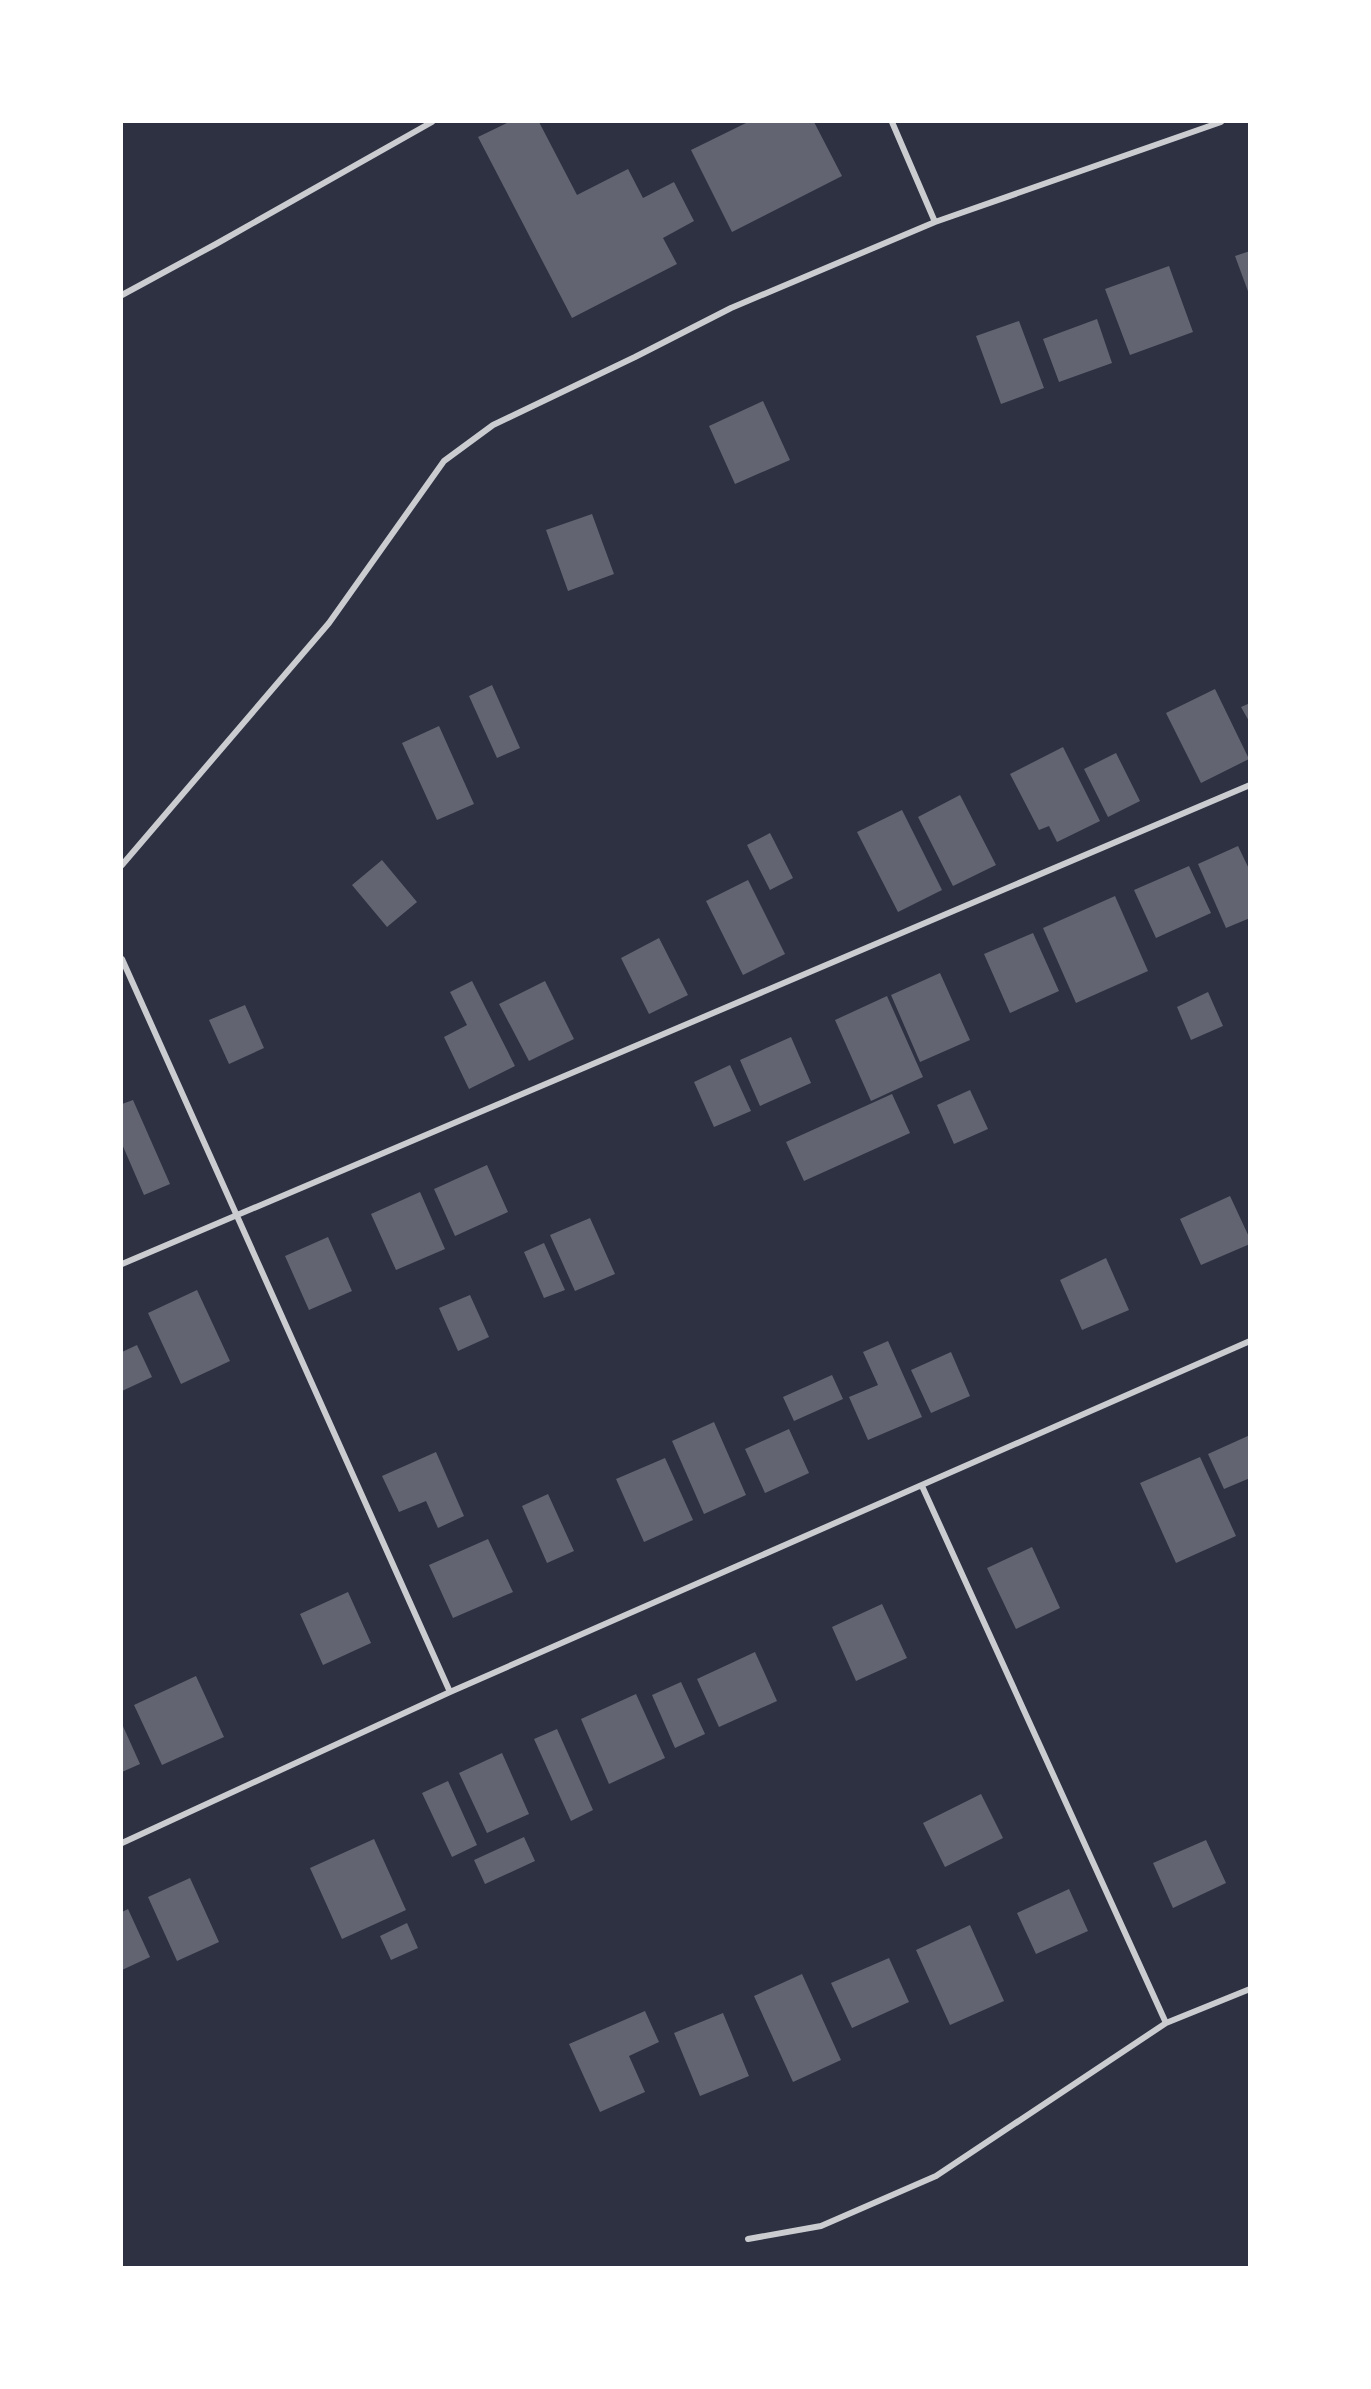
<svg xmlns="http://www.w3.org/2000/svg" width="1371" height="2389" viewBox="0 0 1371 2389" font-family="Overpass,sans-serif">
<style>
.building{fill:#626471}
.lines{fill:none;stroke-linecap:round;stroke-linejoin:round}
.minor{stroke:#caccd0;stroke-width:6}
</style>
<rect width="100%" height="100%" fill="#2d3142"/>
<!-- building -->
<path class="building" d="M 509,122 L 539,122 L 577,195 L 628,169 L 643,198 L 674,182 L 694,221 L 663,238 L 677,264 L 572,318 L 478,137 Z
M 748,122 L 814,122 L 842,176 L 732,232 L 691,150 Z
M 1250,251 L 1250,294 L 1249,294 L 1235,256 Z
M 1169,266 L 1193,332 L 1130,355 L 1105,289 Z
M 1097,319 L 1112,363 L 1059,382 L 1043,339 Z
M 1019,321 L 1044,388 L 1001,404 L 976,336 Z
M 763,401 L 790,460 L 735,484 L 709,426 Z
M 592,514 L 614,574 L 568,591 L 546,530 Z
M 492,685 L 520,748 L 497,758 L 469,696 Z
M 1215,689 L 1249,759 L 1201,783 L 1166,713 Z
M 1250,703 L 1250,723 L 1241,707 Z
M 439,726 L 474,804 L 437,820 L 402,743 Z
M 1063,747 L 1100,821 L 1057,842 L 1049,826 L 1039,830 L 1010,774 Z
M 1116,753 L 1140,801 L 1108,817 L 1084,769 Z
M 960,795 L 996,865 L 953,886 L 918,817 Z
M 902,810 L 942,890 L 898,912 L 857,832 Z
M 770,833 L 793,878 L 770,890 L 747,845 Z
M 1238,846 L 1250,871 L 1250,918 L 1226,928 L 1198,864 Z
M 382,860 L 417,902 L 387,927 L 352,885 Z
M 1189,866 L 1211,913 L 1156,938 L 1134,890 Z
M 748,880 L 785,954 L 743,975 L 706,901 Z
M 1115,896 L 1148,971 L 1076,1003 L 1043,928 Z
M 1033,933 L 1059,991 L 1010,1013 L 984,954 Z
M 659,938 L 688,995 L 649,1014 L 621,958 Z
M 940,973 L 970,1040 L 920,1062 L 891,995 Z
M 472,981 L 515,1066 L 469,1089 L 444,1037 L 467,1025 L 450,992 Z
M 545,981 L 574,1039 L 529,1061 L 499,1004 Z
M 1208,992 L 1223,1026 L 1191,1040 L 1177,1007 Z
M 887,996 L 923,1077 L 871,1101 L 835,1020 Z
M 245,1005 L 264,1048 L 229,1064 L 209,1020 Z
M 791,1037 L 811,1083 L 760,1106 L 740,1060 Z
M 730,1065 L 751,1111 L 714,1127 L 694,1082 Z
M 970,1090 L 988,1129 L 954,1144 L 937,1105 Z
M 892,1094 L 910,1133 L 804,1181 L 786,1142 Z
M 133,1100 L 170,1184 L 144,1195 L 122,1144 L 122,1104 Z
M 487,1165 L 508,1212 L 455,1236 L 434,1189 Z
M 420,1192 L 445,1249 L 396,1270 L 371,1214 Z
M 1230,1196 L 1250,1239 L 1250,1244 L 1201,1265 L 1180,1219 Z
M 590,1218 L 615,1274 L 575,1291 L 550,1235 Z
M 328,1237 L 352,1291 L 309,1310 L 285,1256 Z
M 544,1243 L 565,1290 L 544,1298 L 524,1252 Z
M 1106,1258 L 1129,1310 L 1082,1330 L 1060,1280 Z
M 197,1290 L 230,1361 L 181,1384 L 148,1313 Z
M 470,1295 L 489,1337 L 458,1351 L 439,1308 Z
M 888,1341 L 922,1417 L 868,1440 L 849,1397 L 878,1385 L 863,1352 Z
M 137,1345 L 152,1377 L 122,1391 L 122,1352 Z
M 951,1352 L 970,1396 L 931,1413 L 911,1370 Z
M 832,1375 L 843,1399 L 794,1421 L 783,1397 Z
M 714,1422 L 746,1495 L 704,1514 L 672,1441 Z
M 789,1429 L 809,1473 L 765,1493 L 745,1449 Z
M 1250,1435 L 1250,1478 L 1224,1489 L 1208,1454 Z
M 436,1452 L 464,1516 L 438,1528 L 426,1501 L 399,1512 L 382,1476 Z
M 1200,1457 L 1236,1536 L 1176,1563 L 1140,1483 Z
M 665,1458 L 693,1520 L 644,1542 L 616,1479 Z
M 548,1494 L 574,1551 L 547,1563 L 522,1506 Z
M 488,1539 L 513,1592 L 453,1618 L 429,1565 Z
M 1032,1547 L 1060,1608 L 1016,1629 L 987,1568 Z
M 348,1592 L 371,1643 L 323,1665 L 300,1614 Z
M 882,1604 L 907,1658 L 856,1681 L 832,1627 Z
M 755,1652 L 777,1701 L 719,1727 L 697,1679 Z
M 196,1676 L 224,1737 L 162,1765 L 134,1705 Z
M 681,1682 L 705,1734 L 675,1748 L 652,1695 Z
M 636,1694 L 665,1758 L 609,1784 L 581,1719 Z
M 122,1724 L 140,1764 L 122,1772 Z
M 557,1729 L 593,1810 L 571,1821 L 534,1739 Z
M 502,1753 L 529,1814 L 487,1833 L 459,1773 Z
M 448,1781 L 477,1845 L 452,1857 L 422,1793 Z
M 981,1794 L 1003,1838 L 945,1867 L 923,1823 Z
M 524,1837 L 535,1861 L 485,1884 L 474,1860 Z
M 374,1839 L 406,1910 L 342,1939 L 310,1868 Z
M 1206,1840 L 1226,1883 L 1173,1908 L 1153,1863 Z
M 190,1878 L 219,1942 L 177,1961 L 148,1897 Z
M 1069,1889 L 1088,1931 L 1036,1954 L 1017,1913 Z
M 128,1909 L 150,1957 L 122,1970 L 122,1912 Z
M 407,1923 L 418,1948 L 391,1960 L 380,1936 Z
M 970,1925 L 1004,2001 L 950,2025 L 916,1950 Z
M 889,1958 L 909,2002 L 852,2028 L 831,1983 Z
M 802,1974 L 841,2060 L 793,2082 L 754,1996 Z
M 645,2011 L 659,2042 L 629,2056 L 645,2092 L 600,2112 L 569,2044 Z
M 723,2013 L 749,2076 L 700,2096 L 674,2033 Z"/>
<g class="lines">
<!-- minor -->
<path class="minor" d="M 892,122 L 935,222
M 122,295 L 216,244 L 432,122
M 122,865 L 329,623 L 444,461 L 493,425 L 635,357 L 731,308 L 935,222 L 1221,122
M 122,959 L 450,1692
M 122,1264 L 1250,785
M 922,1486 L 1166,2023
M 122,1843 L 450,1692 L 1250,1341
M 748,2239 L 821,2226 L 936,2176 L 1166,2023 L 1250,1989"/>
</g>
<!-- border -->
<rect width="1371" height="2389" fill="none" stroke="#ffffff" stroke-width="246"/>
</svg>
